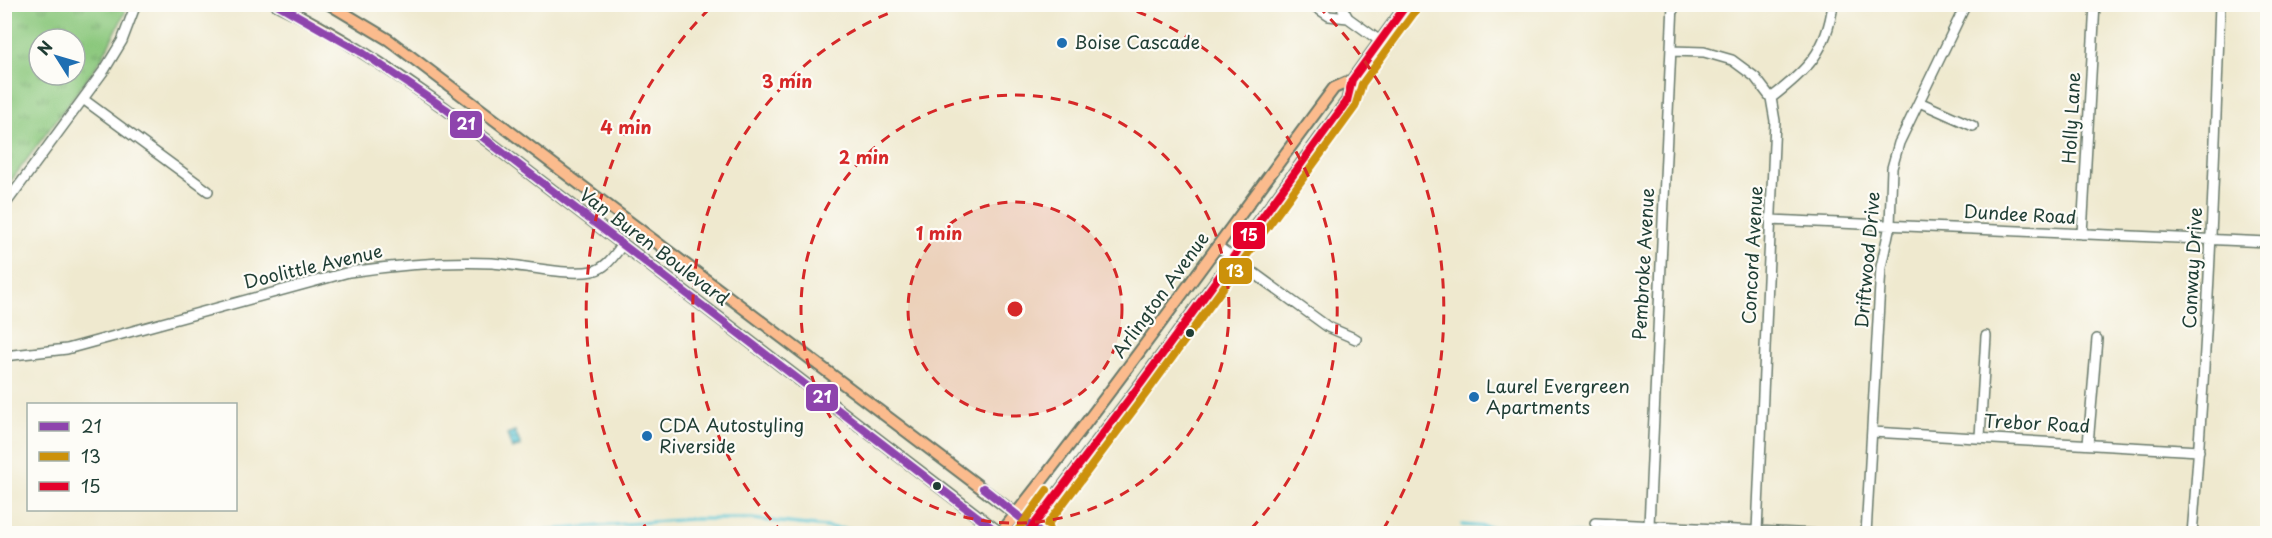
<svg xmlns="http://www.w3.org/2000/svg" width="2272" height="538" viewBox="0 0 2272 538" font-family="'Playpen Sans',sans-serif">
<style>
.grass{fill:url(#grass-tufts);stroke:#548258;stroke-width:1.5;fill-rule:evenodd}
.water{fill:url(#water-rules);stroke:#3d8284;stroke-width:1.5}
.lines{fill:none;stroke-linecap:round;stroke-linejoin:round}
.stream{stroke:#5bc6d5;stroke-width:3}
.minor-casing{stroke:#68796a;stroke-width:12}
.major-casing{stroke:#68796a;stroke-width:14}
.minor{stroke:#fff;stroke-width:9}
.major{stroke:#fbbb8d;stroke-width:10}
.bus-1-casing{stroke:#fdfcf7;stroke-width:12}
.bus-2-casing{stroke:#fdfcf7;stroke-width:12}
.bus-3-casing{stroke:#fdfcf7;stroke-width:12}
.bus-1{stroke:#8e44ad;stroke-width:8}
.bus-2{stroke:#cc910a;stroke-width:8}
.bus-3{stroke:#e4002b;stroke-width:8}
.ring{fill:none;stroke:#d62828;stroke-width:3;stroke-dasharray:10 8}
.poi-dot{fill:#1f6fb2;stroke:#fdfcf7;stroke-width:2}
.bus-dot{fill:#1f3d34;stroke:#fdfcf7;stroke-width:2}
.labels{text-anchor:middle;stroke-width:4.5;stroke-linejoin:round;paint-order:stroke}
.poi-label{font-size:18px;fill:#1f3d34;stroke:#fdfcf7;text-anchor:start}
.street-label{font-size:18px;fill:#1f3d34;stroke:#fdfcf7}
.centre{fill:#d62828;stroke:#fdfcf7;stroke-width:3}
.ring-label{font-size:18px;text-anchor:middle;font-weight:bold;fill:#d62828;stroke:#fdfcf7;stroke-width:4.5;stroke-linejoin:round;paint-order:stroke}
.line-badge{stroke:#fdfcf7;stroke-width:2}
.badge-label{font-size:16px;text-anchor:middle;font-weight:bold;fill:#fff}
</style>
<defs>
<pattern id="grass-tufts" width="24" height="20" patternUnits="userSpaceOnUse" patternTransform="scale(1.5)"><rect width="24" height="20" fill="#8ac77c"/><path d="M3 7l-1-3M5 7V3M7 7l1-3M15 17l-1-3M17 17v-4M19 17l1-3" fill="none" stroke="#70a366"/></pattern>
<pattern id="water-rules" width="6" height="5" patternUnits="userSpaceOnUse" patternTransform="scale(1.5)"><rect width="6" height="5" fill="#5bc6d5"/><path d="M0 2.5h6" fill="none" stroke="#4ba2ae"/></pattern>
</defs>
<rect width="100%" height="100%" fill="#fdfcf7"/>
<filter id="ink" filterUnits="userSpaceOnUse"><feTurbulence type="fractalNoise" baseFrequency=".0167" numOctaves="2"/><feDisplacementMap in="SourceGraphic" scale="12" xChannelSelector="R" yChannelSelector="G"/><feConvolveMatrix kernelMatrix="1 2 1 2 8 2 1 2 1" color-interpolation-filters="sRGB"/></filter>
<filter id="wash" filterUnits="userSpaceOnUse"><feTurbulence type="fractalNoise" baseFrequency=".008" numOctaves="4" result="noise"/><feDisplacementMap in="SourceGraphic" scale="24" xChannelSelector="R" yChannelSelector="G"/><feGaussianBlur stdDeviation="1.35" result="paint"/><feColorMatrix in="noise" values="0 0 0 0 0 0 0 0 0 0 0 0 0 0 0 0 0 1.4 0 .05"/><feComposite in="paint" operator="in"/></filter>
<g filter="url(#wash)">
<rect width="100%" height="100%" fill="#efe9cf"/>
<!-- grass -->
<path class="grass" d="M 5,4 L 126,5 L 125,13 L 101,60 L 5,189 ZM 39,39 L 75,39 L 75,75 L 39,75 Z"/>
<!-- water -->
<path class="water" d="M 515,431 L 521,446 L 512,449 L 507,434 Z"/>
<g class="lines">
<!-- stream -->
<path class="stream" d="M 1462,525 L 1582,534
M 551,531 L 561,534
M 532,534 L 547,530 L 691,519 L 752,519 L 863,531"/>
</g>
</g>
<g filter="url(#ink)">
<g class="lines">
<defs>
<path id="minor" d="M 1311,4 L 1329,16 L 1348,18
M 1340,4 L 1348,18 L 1380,41
M 1671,51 L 1704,52 L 1732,60 L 1755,77 L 1771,98 L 1775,121 L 1757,531
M 1771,98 C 1806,71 1827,52 1833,4
M 83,99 L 208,191
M 1919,102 L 1973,126
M 4,206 L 105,69 L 122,41 L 136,4
M 1771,220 L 2268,242
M 2082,234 L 2095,4
M 1217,246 L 1328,327 L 1356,339
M 4,356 L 67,349 L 349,272 C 397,265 443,261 492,263 C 522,265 565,276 593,271 C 607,268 615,254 623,244
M 1872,432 L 2199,451
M 1980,437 L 1986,336
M 2088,444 L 2097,339
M 1595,523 L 1817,534
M 1649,525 L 1673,4
M 1866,534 L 1881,267 L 1890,225 L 1892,168 L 1899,143 L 1966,4
M 2192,534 C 2207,357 2214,181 2220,4"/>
<path id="major" d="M 276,4 C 337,33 391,70 446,109 L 1001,534
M 329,4 L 389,40 L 1042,534
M 1000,534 C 1116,388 1223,237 1334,88 L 1352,80
M 1027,534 L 1142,382 L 1347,101 L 1352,80 L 1407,4"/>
</defs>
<!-- minor casing -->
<use href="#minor" class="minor-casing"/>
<!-- major casing -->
<use href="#major" class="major-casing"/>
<!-- minor -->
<use href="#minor" class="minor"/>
<!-- major -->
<use href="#major" class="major"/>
<defs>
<path id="bus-1" d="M 277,4 L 363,53 L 446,109 L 1000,534
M 983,488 L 1041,534"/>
<path id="bus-2" d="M 1049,526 L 1047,525 L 1150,388 L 1355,107 L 1362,84 L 1416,10
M 1015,534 L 1047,490"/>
<path id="bus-3" d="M 1027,534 L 1142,382 L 1347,101 L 1352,80 L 1407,4"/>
</defs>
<!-- bus-1 casing -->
<use href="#bus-1" class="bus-1-casing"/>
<!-- bus-2 casing -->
<use href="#bus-2" class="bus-2-casing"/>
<!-- bus-3 casing -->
<use href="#bus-3" class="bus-3-casing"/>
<!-- bus-1 -->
<use href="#bus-1" class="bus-1"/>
<!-- bus-2 -->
<use href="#bus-2" class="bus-2"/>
<!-- bus-3 -->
<use href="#bus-3" class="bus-3"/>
</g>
</g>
<!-- distance rings -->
<circle cx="1015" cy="309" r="107" fill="#d62828" fill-opacity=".12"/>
<g class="ring">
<circle cx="1015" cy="309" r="107"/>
<circle cx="1015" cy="309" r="214"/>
<path d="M783 533A322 322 0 0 1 910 5M1120 5A322 322 0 0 1 1247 533"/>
<path d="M649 533A429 429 0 0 1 712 6M1318 6A429 429 0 0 1 1381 533"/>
</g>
<!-- markers -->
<g class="poi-dot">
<circle cx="1062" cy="43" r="6"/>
<circle cx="1474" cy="397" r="6"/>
<circle cx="647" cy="436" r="6"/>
</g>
<g class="bus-dot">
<circle cx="1190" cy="333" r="5"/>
<circle cx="937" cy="486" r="5"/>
</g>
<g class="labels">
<!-- poi labels -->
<g class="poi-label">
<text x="1074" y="49">Boise Cascade</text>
<text x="1486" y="393">Laurel Evergreen<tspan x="1486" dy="21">Apartments</tspan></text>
<text x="659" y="432">CDA Autostyling<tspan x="659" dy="21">Riverside</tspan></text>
</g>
<!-- street labels -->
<g class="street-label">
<text transform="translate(2072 118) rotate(-87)" y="6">Holly Lane</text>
<text transform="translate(2020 215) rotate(3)" y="6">Dundee Road</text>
<text transform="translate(654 247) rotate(37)" y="6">Van Buren Boulevard</text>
<text transform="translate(1753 255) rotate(-87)" y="6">Concord Avenue</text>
<text transform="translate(1868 260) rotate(-85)" y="6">Driftwood Drive</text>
<text transform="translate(1644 264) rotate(-87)" y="6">Pembroke Avenue</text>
<text transform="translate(313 267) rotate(-13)" y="6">Doolittle Avenue</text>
<text transform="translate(2193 268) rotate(-87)" y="6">Conway Drive</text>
<text transform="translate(1161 295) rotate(-54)" y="6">Arlington Avenue</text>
<text transform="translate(2037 424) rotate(3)" y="6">Trebor Road</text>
</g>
</g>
<circle cx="1015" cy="309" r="9" class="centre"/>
<g class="ring-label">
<text x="787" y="88">3 min</text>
<text x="626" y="134">4 min</text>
<text x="864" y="164">2 min</text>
<text x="939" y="240">1 min</text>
</g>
<g class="line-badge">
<rect x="449" y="110" width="34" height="29" rx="6" fill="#8e44ad"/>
<rect x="1232" y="221" width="34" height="29" rx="6" fill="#e4002b"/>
<rect x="1218" y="257" width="35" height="28" rx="6" fill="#cc910a"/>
<rect x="805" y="383" width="34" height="29" rx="6" fill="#8e44ad"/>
</g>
<g class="badge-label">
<text x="466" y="130">21</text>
<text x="1249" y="241">15</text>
<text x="1235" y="277">13</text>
<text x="822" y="403">21</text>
</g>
<!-- margin -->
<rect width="2272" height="538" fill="none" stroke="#fdfcf7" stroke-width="24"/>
<!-- legend -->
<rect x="27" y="403" width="210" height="108" fill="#fdfcf7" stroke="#a4b0a9" stroke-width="1.5"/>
<rect x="39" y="422" width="30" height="9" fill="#8e44ad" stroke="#a4b0a9" stroke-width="1.5"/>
<text x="81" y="433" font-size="18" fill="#1f3d34">21</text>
<rect x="39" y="452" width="30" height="9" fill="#cc910a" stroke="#a4b0a9" stroke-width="1.5"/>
<text x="81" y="463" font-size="18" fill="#1f3d34">13</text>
<rect x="39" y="482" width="30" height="9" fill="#e4002b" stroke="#a4b0a9" stroke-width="1.5"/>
<text x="81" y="493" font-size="18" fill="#1f3d34">15</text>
<!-- north arrow -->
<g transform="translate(57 57) rotate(307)"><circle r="28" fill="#fdfcf7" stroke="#a4b0a9" stroke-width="1.5"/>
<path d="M0-4.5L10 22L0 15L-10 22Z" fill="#1f6fb2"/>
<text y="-9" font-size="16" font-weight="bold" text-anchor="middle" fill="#1f3d34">N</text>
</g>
</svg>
